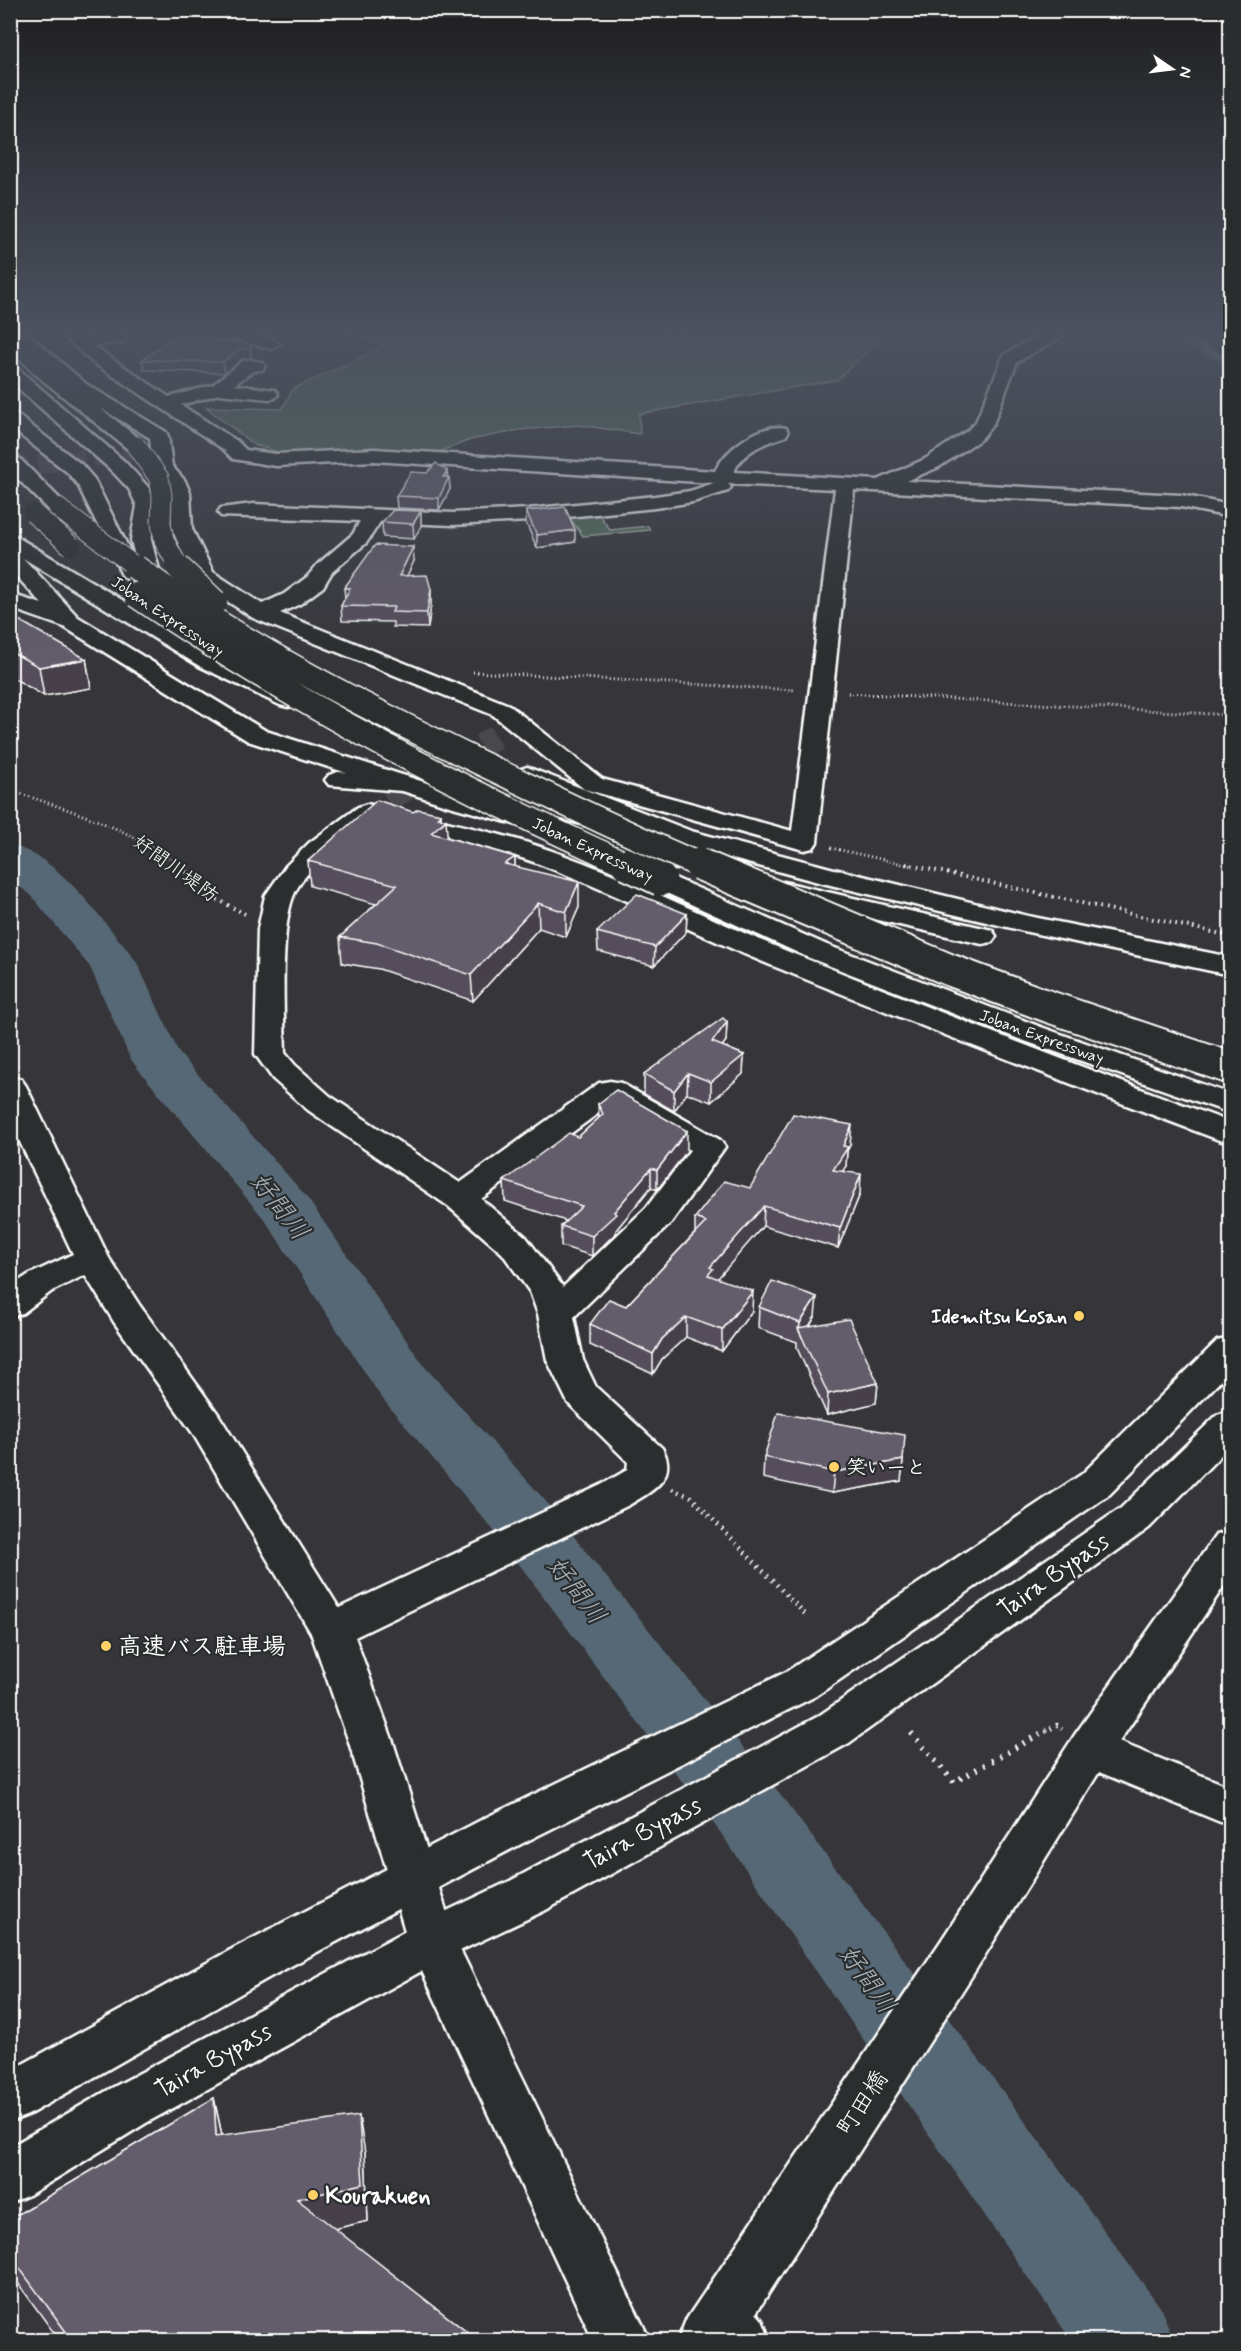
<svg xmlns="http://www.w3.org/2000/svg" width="1241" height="2351" viewBox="0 0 1241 2351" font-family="Mynerve,'Klee One',sans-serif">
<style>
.green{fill:#536c5a;stroke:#a9b6ac;stroke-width:1.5}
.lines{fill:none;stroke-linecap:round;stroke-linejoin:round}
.stream{stroke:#9aa4ac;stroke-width:5}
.river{fill:#576874;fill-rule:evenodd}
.minor-tunnel-far1{stroke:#4a4a4e;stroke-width:19;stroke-dasharray:19 9;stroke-linecap:butt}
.minor-tunnel{stroke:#4a4a4e;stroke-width:24;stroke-dasharray:24 12;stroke-linecap:butt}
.minor-casing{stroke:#fff;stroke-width:5}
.highway-casing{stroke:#fff;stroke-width:5}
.path-far4{stroke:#fff;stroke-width:2;stroke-dasharray:1 2;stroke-linecap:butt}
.path-far3{stroke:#fff;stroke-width:3;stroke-dasharray:1 3;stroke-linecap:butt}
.path-far2{stroke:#fff;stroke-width:4;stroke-dasharray:1.5 4.5;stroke-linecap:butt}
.path-far1{stroke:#fff;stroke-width:4.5;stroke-dasharray:1.5 5;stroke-linecap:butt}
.path{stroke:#fff;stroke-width:6;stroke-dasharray:2 7;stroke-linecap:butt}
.minor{fill:#2a2d2e;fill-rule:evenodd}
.highway{fill:#2a2d2e;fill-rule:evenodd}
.highway-bridge-far2-casing{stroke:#fff;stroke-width:21;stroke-linecap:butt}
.highway-bridge-far1-casing{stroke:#fff;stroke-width:27;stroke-linecap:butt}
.highway-bridge-casing{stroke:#fff;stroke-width:35;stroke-linecap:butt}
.highway-bridge-far2{stroke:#2a2d2e;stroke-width:19}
.highway-bridge-far1{stroke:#2a2d2e;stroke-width:24}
.highway-bridge{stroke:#2a2d2e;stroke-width:31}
.wall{fill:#564e5c;stroke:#fff;stroke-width:1.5}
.shaded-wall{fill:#46404b;stroke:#fff;stroke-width:1.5}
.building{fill:#645b6b;stroke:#fff;stroke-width:1.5}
.poi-dot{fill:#ffd166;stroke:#2a2d2e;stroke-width:2}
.labels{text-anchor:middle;stroke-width:4.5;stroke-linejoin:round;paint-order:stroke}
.far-street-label{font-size:16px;fill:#fff;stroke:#2a2d2e}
.street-label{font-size:20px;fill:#fff;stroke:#2a2d2e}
.poi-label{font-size:20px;font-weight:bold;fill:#fff;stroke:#2a2d2e;text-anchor:end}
.near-street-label{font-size:24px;fill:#fff;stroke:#2a2d2e}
.near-poi-label{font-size:24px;font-weight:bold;fill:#fff;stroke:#2a2d2e;text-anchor:start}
.near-water-label{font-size:26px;font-style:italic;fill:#abb4ba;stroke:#2a2d2e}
</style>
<rect width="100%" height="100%" fill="#36363a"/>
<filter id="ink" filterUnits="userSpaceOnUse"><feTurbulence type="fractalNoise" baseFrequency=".0167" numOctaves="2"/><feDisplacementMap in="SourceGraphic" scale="12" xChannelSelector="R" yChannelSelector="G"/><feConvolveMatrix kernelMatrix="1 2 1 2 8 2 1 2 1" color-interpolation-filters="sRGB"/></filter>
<g filter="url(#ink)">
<!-- green -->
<path class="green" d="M 346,334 L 870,334 L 881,338 L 837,380 L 639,414 L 640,434 L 580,425 L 519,430 L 470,440 L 439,452 L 282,453 L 254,445 L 206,407 L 282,409 L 293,389 L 387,345 Z
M 598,513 L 610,530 L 648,526 L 650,530 L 583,536 L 568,516 Z"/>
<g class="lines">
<!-- stream -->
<path class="stream" d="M 1191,334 L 1191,342 L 1230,361"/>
<!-- river -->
<path class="river" d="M 10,845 C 60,857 98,916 130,953 L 137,963 L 179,1053 L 305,1195 L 425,1367 L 543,1498 L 774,1786 L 1004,2093 L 1160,2307 L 1174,2340 L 1071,2340 L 720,1832 L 495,1532 L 381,1397 L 265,1220 L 138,1069 L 130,1058 L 90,967 L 30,894 L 10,880 Z"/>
<!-- minor-tunnel-far1 -->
<path class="minor-tunnel-far1" d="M 10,468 L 149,450"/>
<!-- minor-tunnel -->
<path class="minor-tunnel" d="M 387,800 L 496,737"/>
<defs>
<path id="minor" d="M 10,334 L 28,334 L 86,384 L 166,432 L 168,436 L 172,466 L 185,481 L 190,493 L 192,529 L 213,572 L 262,604 L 284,594 L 307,577 L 318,564 L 353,534 L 360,521 L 221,516 L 218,512 L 221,508 L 253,504 L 453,513 L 528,509 L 655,496 L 690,491 L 714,483 L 374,461 L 276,466 L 233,459 L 223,449 L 92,362 L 61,334 L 79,334 L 82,337 L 127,334 L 124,342 L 93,346 L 169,397 L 213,385 L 243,361 L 249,360 L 262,362 L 265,366 L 262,370 L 253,371 L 234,385 L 275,390 L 278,394 L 275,398 L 269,399 L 219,394 L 181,405 L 237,441 L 246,450 L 276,454 L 374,449 L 715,471 C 725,450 760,422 786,428 L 788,432 L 786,436 C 765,443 742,451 734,472 L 878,480 L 925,459 L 967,431 L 976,422 L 1004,355 L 1042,334 L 1062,334 L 1060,338 L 1017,362 L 993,424 L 981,439 L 939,467 L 906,481 L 1181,495 L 1230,505 L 1230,517 L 1181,507 L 854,490 L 817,842 L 813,848 L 804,850 L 584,789 L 493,715 L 253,618 L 196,581 L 193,576 L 172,529 L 170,493 L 166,482 L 153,467 L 150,438 L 74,392 ZM 728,484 L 835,489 L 792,831 L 602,779 L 509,705 L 280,613 L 300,604 L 323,587 L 332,572 L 367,542 L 380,522 L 453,525 L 528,521 L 655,508 L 693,502 L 728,491 L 731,487 Z
M 230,334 C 245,334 269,332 279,344 L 271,349 L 232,338 Z
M 338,772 L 402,775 L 411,778 L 415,783 L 411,788 L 402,791 L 329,785 L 325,780 L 329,775 Z
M 367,804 C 430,819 494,830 555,852 C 637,881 714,922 794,954 C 939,1012 1084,1069 1230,1122 L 1230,1143 L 1219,1140 C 1069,1084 921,1026 773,966 C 694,934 619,894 539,864 C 485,844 428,834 372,821 C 347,840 304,867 293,897 C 280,931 284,1015 285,1053 L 295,1065 L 330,1096 L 460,1183 L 599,1083 L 610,1081 L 621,1083 L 720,1140 L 725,1147 L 670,1224 L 574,1317 L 583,1360 L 596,1387 L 662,1448 C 679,1478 651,1492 629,1505 L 355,1637 L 393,1742 L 455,1939 L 650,2340 L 593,2340 L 408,1941 L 349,1742 L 311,1633 L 192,1432 L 114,1322 L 85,1275 L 52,1291 L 23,1313 L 10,1317 L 10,1287 L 28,1275 L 73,1254 L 10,1121 L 10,1077 L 21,1079 L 26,1086 L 109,1258 L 140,1306 L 218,1414 L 339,1608 L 601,1485 L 627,1470 L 628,1462 L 568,1403 L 547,1360 L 538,1314 L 530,1292 L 502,1253 L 448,1206 L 308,1110 L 273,1079 L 255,1054 L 258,929 L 265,896 L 286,866 L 309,843 L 358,807 ZM 611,1104 L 690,1150 L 646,1208 L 563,1287 L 526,1237 L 481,1199 Z
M 1230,1531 L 1230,1577 L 1119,1742 L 1230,1787 L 1230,1826 L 1099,1772 L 975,1971 L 756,2313 L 762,2320 L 770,2340 L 678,2340 L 686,2320 L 941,1941 L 1074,1736 L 1216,1535 Z"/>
<path id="highway" d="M 10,334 L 16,334 L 46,365 L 143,442 L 145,446 L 143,450 L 129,450 L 34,373 L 10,348 Z
M 10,366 L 16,367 L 125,462 L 148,487 L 157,506 L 151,540 L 163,584 L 160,589 L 152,590 L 144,589 L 141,581 L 129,581 L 122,575 L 78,485 L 67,472 L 10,427 L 10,413 L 16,414 L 81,464 L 94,479 L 137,565 L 131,540 L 137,506 L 129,489 L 111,470 L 10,381 Z
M 10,454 L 17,456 L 65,504 L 68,508 L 65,512 L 51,512 L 10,471 Z
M 10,535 L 17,537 L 217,657 L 296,695 L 300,700 L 296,705 L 288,707 L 280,705 L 201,667 L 23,558 L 78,617 L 266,731 L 464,795 L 685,855 L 689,861 L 685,867 L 676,869 L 667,867 L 446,805 L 248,741 L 64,627 L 10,608 L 10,594 L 42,604 L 10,569 Z
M 527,767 L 691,831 L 834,869 L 1028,916 L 1230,957 L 1230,975 L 1028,932 L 818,882 L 673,843 L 518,780 L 514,775 L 518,770 Z
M 661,872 L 827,945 L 1041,1027 L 1230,1094 L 1230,1113 L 1019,1039 L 807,957 L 651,886 L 647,880 L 651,874 Z
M 784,882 L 992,930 L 996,936 L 992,942 L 982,944 L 774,896 L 770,890 L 774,884 Z
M 1230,1338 L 1230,1371 L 1110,1494 L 816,1696 L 521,1844 L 270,1977 L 28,2115 L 10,2122 L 10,2071 L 236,1947 L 489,1816 L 786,1672 L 1082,1474 L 1217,1341 Z
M 1230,1411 L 1230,1446 L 1149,1528 L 849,1743 L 544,1911 L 449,1956 L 146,2123 L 29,2195 L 10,2203 L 10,2147 L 110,2089 L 415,1926 L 510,1881 L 817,1717 L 1121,1508 L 1217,1415 Z"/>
</defs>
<!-- minor casing -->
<use href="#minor" class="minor-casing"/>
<!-- highway casing -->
<use href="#highway" class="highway-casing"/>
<!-- path-far4 -->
<path class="path-far4" d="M 1180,334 L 1182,341 L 1187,345 L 1230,366"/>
<!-- path-far3 -->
<path class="path-far3" d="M 473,672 L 795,690
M 848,693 L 1230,715
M 10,790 C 70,811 128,826 179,866
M 831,848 L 912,866"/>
<!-- path-far2 -->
<path class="path-far2" d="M 177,864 L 198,881 L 209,895 L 245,914
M 906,864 L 1230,936"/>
<!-- path-far1 -->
<path class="path-far1" d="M 672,1489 L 691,1497 L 806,1615
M 1045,1732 L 1057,1725 L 1062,1729"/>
<!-- path -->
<path class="path" d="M 911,1733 L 954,1782 L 1047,1730"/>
<!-- minor -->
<use href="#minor" class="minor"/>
<!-- highway -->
<use href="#highway" class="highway"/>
<defs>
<path id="highway-bridge-far2" d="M 136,446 L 159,478 L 162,495 L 161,523 L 164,540 L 179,568
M 58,508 L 137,568
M 33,513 L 71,546"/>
<path id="highway-bridge-far1" d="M 135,567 C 243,645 363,706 483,764 C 556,799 628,835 702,866
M 178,567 L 215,602
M 136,595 C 292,702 458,788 630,866"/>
<path id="highway-bridge" d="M 627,864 L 661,880
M 699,864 L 950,970 L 1050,1007 L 1230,1068"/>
</defs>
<!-- highway-bridge-far2 casing -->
<use href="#highway-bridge-far2" class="highway-bridge-far2-casing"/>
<!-- highway-bridge-far1 casing -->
<use href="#highway-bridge-far1" class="highway-bridge-far1-casing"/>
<!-- highway-bridge casing -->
<use href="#highway-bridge" class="highway-bridge-casing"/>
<!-- highway-bridge-far2 -->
<use href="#highway-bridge-far2" class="highway-bridge-far2"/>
<!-- highway-bridge-far1 -->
<use href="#highway-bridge-far1" class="highway-bridge-far1"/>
<!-- highway-bridge -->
<use href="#highway-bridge" class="highway-bridge"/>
</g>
<!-- wall -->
<path class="wall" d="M 251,344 L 251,358 L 242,359 L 225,373 L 144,370 L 142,360 Z
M 447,471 L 447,477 L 449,477 L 450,489 L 439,510 L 397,508 L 396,496 L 427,473 Z
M 421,511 L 421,526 L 414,539 L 383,537 L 382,522 Z
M 526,511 L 575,542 L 537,548 L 526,523 Z
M 414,561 L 407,575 L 431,589 L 431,604 L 428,628 L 393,627 L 393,622 L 342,621 L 341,606 L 345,598 L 344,588 Z
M 10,615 L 86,659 L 91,688 L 44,696 L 10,676 Z
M 413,812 L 442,819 L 447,837 L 515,857 L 515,867 L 579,907 L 566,937 L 539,928 L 473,1001 L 379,969 L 342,963 L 340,937 L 376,904 L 310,886 L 308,861 Z
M 687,914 L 686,932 L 654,966 L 598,951 L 597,932 Z
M 727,1022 L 726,1041 L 722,1046 L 744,1055 L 743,1074 L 711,1102 L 687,1093 L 674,1111 L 644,1094 L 644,1074 Z
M 598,1104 L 687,1151 L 657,1190 L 651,1187 L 616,1230 L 616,1233 L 592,1256 L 561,1246 L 561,1226 L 566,1221 L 505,1201 L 504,1181 L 578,1137 L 599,1118 Z
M 850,1145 L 847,1151 L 846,1166 L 843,1171 L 860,1194 L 838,1248 L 763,1226 L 717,1278 L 752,1311 L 722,1351 L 686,1337 L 662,1359 L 653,1374 L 590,1345 L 590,1324 L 626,1306 L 695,1233 L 695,1218 L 750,1188 Z
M 759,1307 L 815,1317 L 810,1326 L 878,1383 L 876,1403 L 827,1415 L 797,1348 L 797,1342 L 758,1328 Z
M 764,1457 L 903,1460 L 901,1481 L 832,1493 L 763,1478 Z
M 214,2098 L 222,2135 L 365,2153 L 368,2221 L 334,2229 L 477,2340 L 59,2340 L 10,2272 L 10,2219 Z"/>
<!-- shaded-wall -->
<path class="shaded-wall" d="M 251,344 L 251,358 L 242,359 L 225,373 L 223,362 L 240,349 Z
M 447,471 L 447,481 L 449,477 L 450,489 L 439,510 L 439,498 L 443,477 Z
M 421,511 L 421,526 L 414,539 L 413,524 Z
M 575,530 L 575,542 L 537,548 L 537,535 Z
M 413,547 L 414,561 L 400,590 L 399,576 Z
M 431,589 L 431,604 L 428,628 L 427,613 Z
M 86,659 L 91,688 L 44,696 L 39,667 Z
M 441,814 L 442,824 L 446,820 L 448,845 L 431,833 L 438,818 Z
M 515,857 L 515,882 L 505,864 Z
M 579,882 L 579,907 L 566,937 L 566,912 Z
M 538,903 L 539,928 L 473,1001 L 471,975 Z
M 687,914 L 686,932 L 654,966 L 655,947 Z
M 14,989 L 18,1007 L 10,1011 L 10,990 Z
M 727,1022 L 726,1041 L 711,1061 L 712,1042 Z
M 744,1055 L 743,1074 L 711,1102 L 711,1082 Z
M 688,1073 L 687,1093 L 674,1111 L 674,1091 Z
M 852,1125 L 850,1145 L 847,1151 L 846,1166 L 831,1190 L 833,1170 Z
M 687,1131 L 687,1151 L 657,1190 L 657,1170 Z
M 651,1168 L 651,1187 L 616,1230 L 616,1233 L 592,1256 L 592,1236 L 614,1212 Z
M 861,1174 L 860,1194 L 838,1248 L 840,1228 Z
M 764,1206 L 763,1226 L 713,1284 L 708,1275 L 710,1267 Z
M 753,1291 L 752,1311 L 722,1351 L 722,1330 Z
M 817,1297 L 815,1317 L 802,1337 L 799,1331 L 800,1323 Z
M 686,1317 L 686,1337 L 662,1359 L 653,1374 L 653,1354 L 662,1339 Z
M 878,1383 L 876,1403 L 827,1415 L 828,1394 Z
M 903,1460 L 901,1481 L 832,1493 L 834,1472 Z
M 214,2098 L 222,2136 L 216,2136 Z
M 359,2116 L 365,2153 L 368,2221 L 304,2236 L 297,2199 Z"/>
<!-- building -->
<path class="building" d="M 176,336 L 251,344 L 250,348 L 240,349 L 223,362 L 142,360 Z
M 436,463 L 447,471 L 443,477 L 449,477 L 439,498 L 396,496 L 411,472 L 427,473 Z
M 565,507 L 575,530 L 537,535 L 526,511 Z
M 393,510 L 421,511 L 413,524 L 382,522 Z
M 375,545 L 413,547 L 399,576 L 427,575 L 431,589 L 427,613 L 392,612 L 394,607 L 341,606 L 350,588 L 344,588 Z
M 10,615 L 86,659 L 39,667 L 10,651 Z
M 377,800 L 413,812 L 418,809 L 441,814 L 438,818 L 446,820 L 431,833 L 515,857 L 505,864 L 579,882 L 566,912 L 538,903 L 471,975 L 377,943 L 340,937 L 397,885 L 308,861 Z
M 637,894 L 687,914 L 655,947 L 597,932 Z
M 723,1018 L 727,1022 L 712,1042 L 744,1055 L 711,1082 L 688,1073 L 674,1091 L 644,1074 Z
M 616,1090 L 687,1131 L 657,1170 L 651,1168 L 614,1212 L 616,1214 L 592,1236 L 561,1226 L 582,1206 L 504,1181 L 569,1133 L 578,1137 L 603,1114 L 598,1104 Z
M 793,1114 L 852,1125 L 843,1146 L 848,1147 L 833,1170 L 861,1174 L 840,1228 L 764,1206 L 710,1267 L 713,1269 L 708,1275 L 753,1291 L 722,1330 L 686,1317 L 662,1339 L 653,1354 L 590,1324 L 609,1299 L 626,1306 L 706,1222 L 695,1218 L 724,1181 L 750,1188 Z
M 772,1281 L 817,1297 L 800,1323 L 759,1307 Z
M 849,1319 L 878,1383 L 828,1394 L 798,1328 Z
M 778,1413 L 905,1435 L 903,1460 L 834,1472 L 764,1457 Z
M 214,2098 L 216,2136 L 359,2116 L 363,2184 L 297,2199 L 477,2340 L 72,2340 L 10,2255 L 10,2219 Z"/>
</g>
<!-- sky -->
<linearGradient id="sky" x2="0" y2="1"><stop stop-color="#1e1e20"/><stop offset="0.5" stop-color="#4c5260"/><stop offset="1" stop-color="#4c5260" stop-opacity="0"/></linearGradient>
<rect width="1241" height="663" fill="url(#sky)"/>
<!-- markers -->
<g class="poi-dot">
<circle cx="1079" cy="1316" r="6"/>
<circle cx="834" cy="1467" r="6"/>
<circle cx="106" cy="1646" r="6"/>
<circle cx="313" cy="2195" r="6"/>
</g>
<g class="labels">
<!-- far-street labels -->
<g class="far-street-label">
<text transform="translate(168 616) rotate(34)" y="6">Joban Expressway</text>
<text transform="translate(593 849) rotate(25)" y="6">Joban Expressway</text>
<text transform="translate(1042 1036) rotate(20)" y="6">Joban Expressway</text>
</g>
<!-- street labels -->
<g class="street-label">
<text transform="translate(176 868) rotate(36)" y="7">好間川堤防</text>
</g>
<!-- poi labels -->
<g class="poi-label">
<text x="1067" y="1323">Idemitsu Kosan</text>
<text x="846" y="1474" text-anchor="start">笑いーと</text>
</g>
<!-- near-street labels -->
<g class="near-street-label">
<text transform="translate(1053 1575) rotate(-35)" y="8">Taira Bypass</text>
<text transform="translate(642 1833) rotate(-28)" y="8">Taira Bypass</text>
<text transform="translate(213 2060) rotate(-29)" y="8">Taira Bypass</text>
<text transform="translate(862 2103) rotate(-57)" y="8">町田橋</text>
</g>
<!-- near-poi labels -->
<g class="near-poi-label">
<text x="118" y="1654">高速バス駐車場</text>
<text x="325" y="2203">Kourakuen</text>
</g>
<!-- near-water labels -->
<g class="near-water-label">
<text transform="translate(280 1206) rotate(52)" y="9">好間川</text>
<text transform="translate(577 1590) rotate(52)" y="9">好間川</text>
<text transform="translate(868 1979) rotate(54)" y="9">好間川</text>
</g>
</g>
<!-- margin -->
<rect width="1241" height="2351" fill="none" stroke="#2a2d2e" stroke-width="36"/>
<rect x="18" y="18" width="1205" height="2315" fill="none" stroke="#fff" stroke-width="2" filter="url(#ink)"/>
<!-- north arrow -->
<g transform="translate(1172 69) rotate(104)" stroke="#2a2d2e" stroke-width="4.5" paint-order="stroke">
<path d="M0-4.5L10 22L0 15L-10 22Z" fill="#ffffff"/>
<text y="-9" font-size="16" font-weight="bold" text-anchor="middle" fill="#ffffff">N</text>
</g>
</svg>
